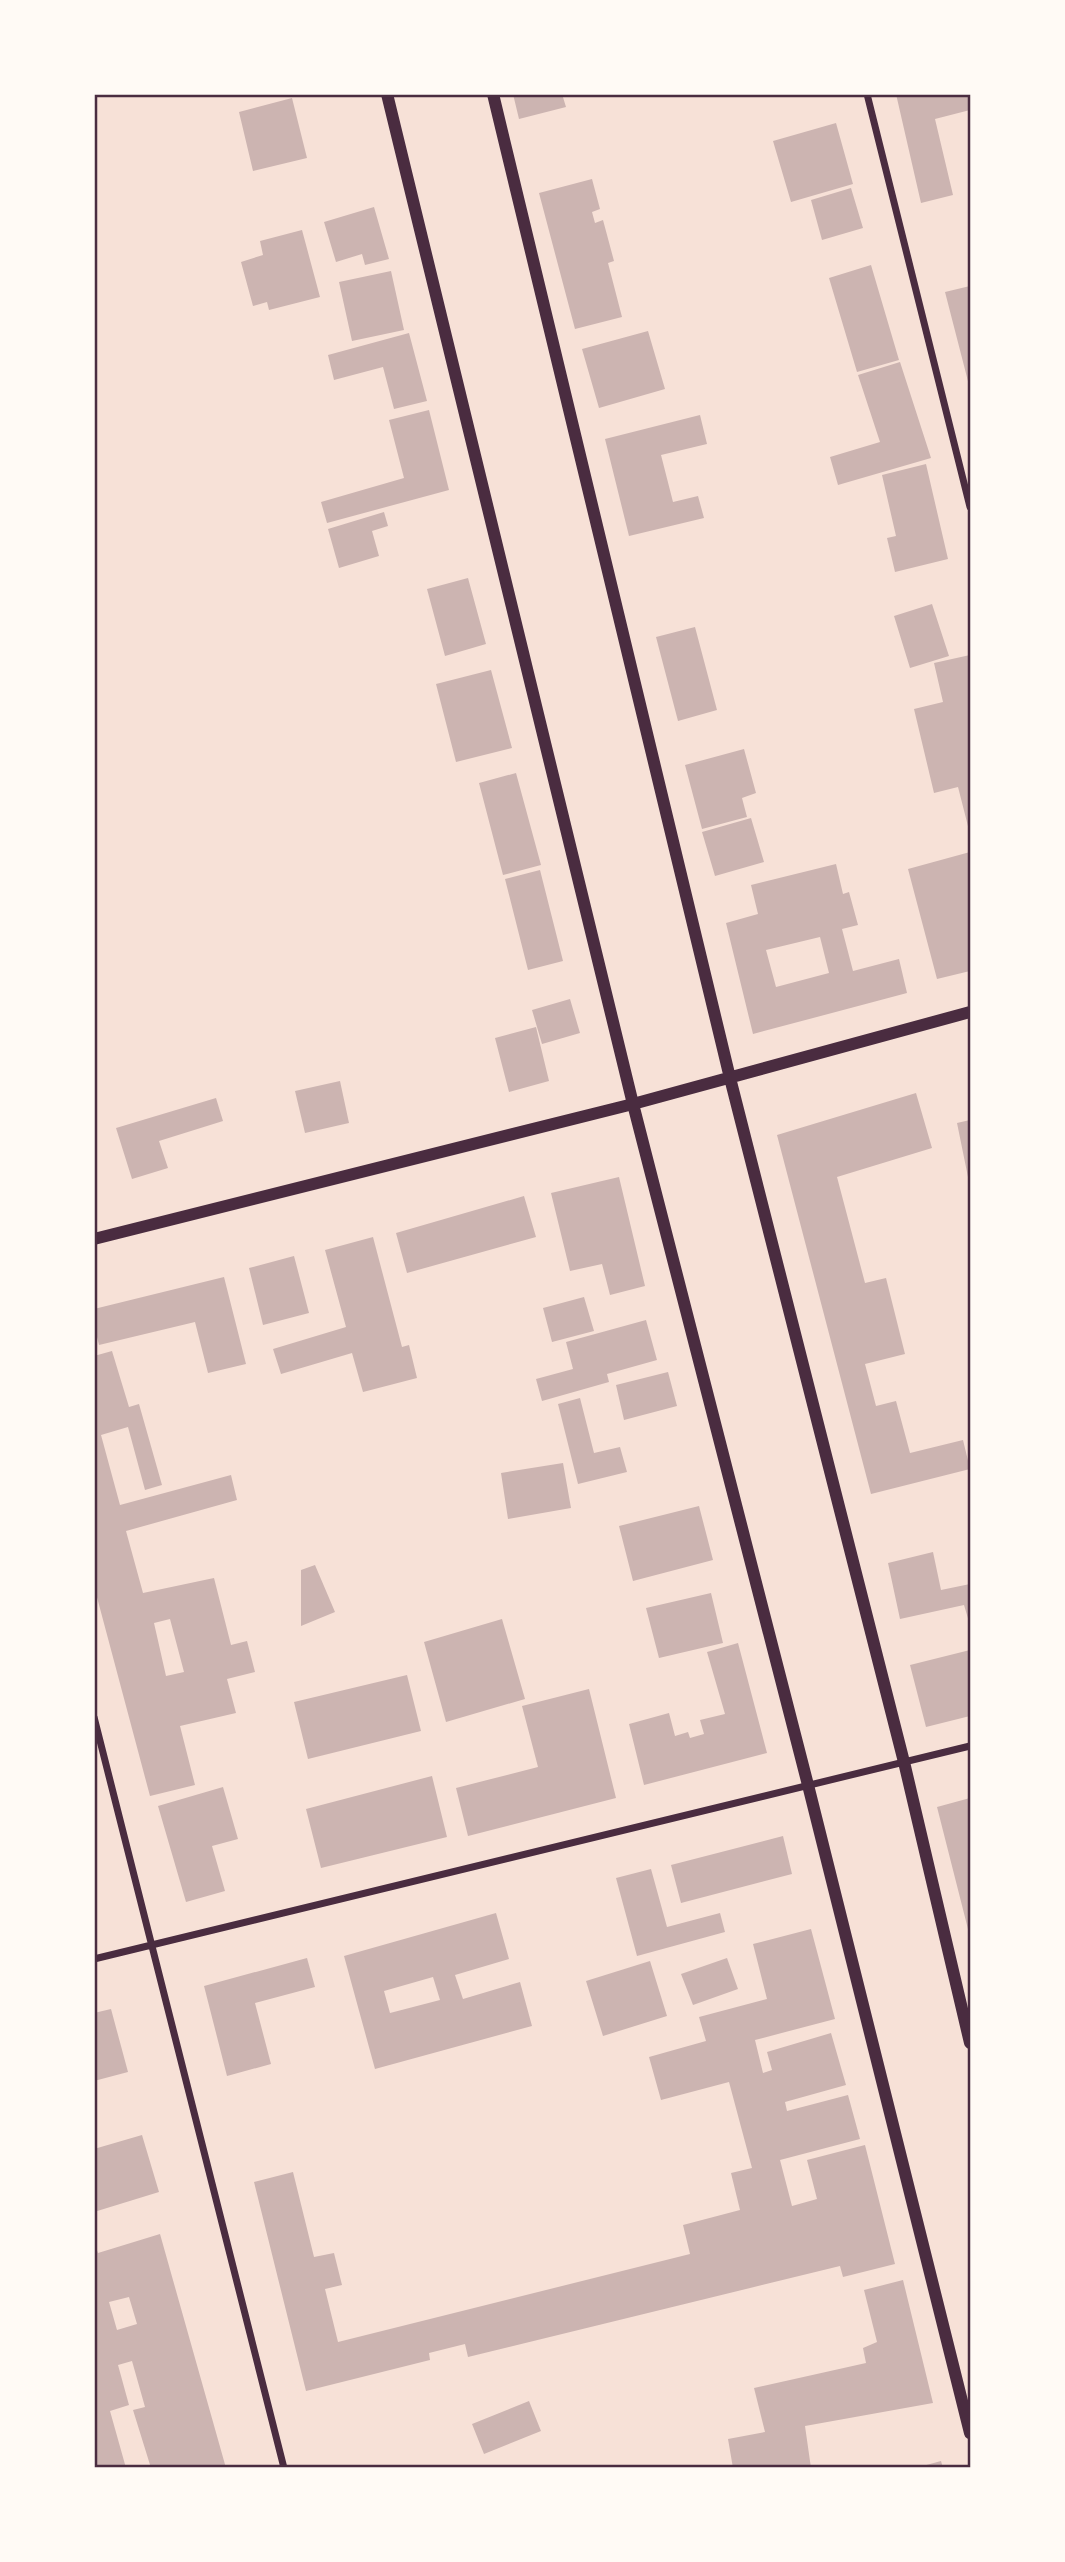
<svg xmlns="http://www.w3.org/2000/svg" width="1065" height="2562" viewBox="0 0 1065 2562" font-family="Overpass,sans-serif">
<style>
.building{fill:#ccb4b1;fill-rule:evenodd}
.lines{fill:none;stroke-linecap:round;stroke-linejoin:round}
.minor{stroke:#4a2c40;stroke-width:7}
.tertiary{stroke:#4a2c40;stroke-width:12}
.neatline{fill:none;stroke:#4a2c40;stroke-width:2.5}
</style>
<rect width="100%" height="100%" fill="#f7e1d7"/>
<!-- building -->
<path class="building" d="M 513,94 L 562,94 L 566,107 L 519,119 Z
M 896,94 L 969,94 L 970,110 L 935,119 L 953,195 L 921,203 Z
M 292,98 L 307,158 L 253,171 L 239,112 Z
M 836,123 L 853,184 L 791,202 L 773,141 Z
M 592,179 L 600,209 L 592,212 L 595,223 L 603,220 L 614,261 L 608,263 L 622,317 L 575,329 L 539,193 Z
M 851,188 L 863,228 L 822,240 L 811,200 Z
M 374,207 L 389,259 L 365,265 L 362,254 L 336,262 L 324,222 Z
M 302,230 L 320,297 L 269,310 L 267,302 L 253,306 L 241,262 L 263,255 L 260,241 Z
M 871,265 L 899,360 L 857,372 L 829,278 Z
M 391,271 L 404,330 L 352,341 L 339,282 Z
M 970,286 L 970,389 L 945,292 Z
M 648,331 L 665,389 L 599,408 L 582,349 Z
M 409,333 L 427,401 L 394,409 L 383,367 L 334,380 L 328,355 Z
M 900,362 L 931,458 L 838,485 L 830,457 L 880,442 L 858,375 Z
M 429,410 L 449,490 L 327,523 L 321,502 L 404,478 L 389,420 Z
M 700,415 L 707,444 L 661,455 L 673,502 L 698,496 L 704,518 L 629,536 L 605,439 Z
M 926,464 L 948,559 L 895,572 L 887,538 L 896,536 L 882,475 Z
M 384,512 L 388,526 L 372,531 L 379,556 L 339,568 L 328,529 Z
M 468,578 L 486,644 L 445,656 L 427,589 Z
M 932,604 L 949,656 L 910,668 L 894,616 Z
M 695,627 L 717,710 L 678,721 L 656,637 Z
M 970,655 L 970,834 L 958,787 L 934,793 L 914,709 L 943,702 L 934,663 Z
M 491,670 L 512,748 L 456,762 L 436,684 Z
M 744,749 L 756,793 L 742,798 L 747,817 L 702,829 L 685,765 Z
M 516,773 L 541,865 L 503,875 L 479,783 Z
M 751,818 L 764,862 L 715,876 L 702,832 Z
M 970,852 L 970,971 L 937,979 L 908,869 Z
M 836,864 L 843,894 L 849,892 L 858,925 L 842,929 L 853,971 L 899,959 L 907,993 L 753,1034 L 726,923 L 758,914 L 751,885 ZM 820,937 L 829,973 L 776,987 L 766,950 Z
M 540,870 L 563,961 L 528,970 L 505,879 Z
M 570,999 L 580,1033 L 542,1044 L 532,1010 Z
M 536,1027 L 549,1081 L 509,1092 L 495,1038 Z
M 340,1081 L 349,1123 L 305,1133 L 295,1091 Z
M 916,1093 L 932,1148 L 837,1177 L 865,1283 L 886,1278 L 905,1354 L 865,1364 L 876,1406 L 896,1401 L 910,1453 L 963,1440 L 970,1469 L 871,1494 L 777,1135 Z
M 216,1098 L 223,1121 L 159,1141 L 168,1168 L 132,1179 L 116,1128 Z
M 970,1120 L 970,1182 L 969,1182 L 957,1123 Z
M 619,1177 L 645,1286 L 610,1295 L 602,1264 L 570,1271 L 551,1193 Z
M 524,1196 L 536,1237 L 407,1273 L 396,1233 Z
M 373,1237 L 402,1347 L 409,1345 L 417,1378 L 363,1392 L 352,1353 L 281,1374 L 273,1349 L 346,1327 L 325,1250 Z
M 294,1256 L 309,1313 L 263,1325 L 249,1268 Z
M 224,1277 L 246,1364 L 208,1373 L 195,1322 L 99,1345 L 94,1325 L 94,1309 Z
M 584,1297 L 594,1331 L 552,1342 L 543,1308 Z
M 646,1320 L 657,1360 L 607,1374 L 609,1382 L 542,1401 L 536,1379 L 573,1369 L 566,1342 Z
M 112,1351 L 129,1407 L 139,1404 L 162,1485 L 145,1490 L 128,1427 L 101,1435 L 120,1505 L 231,1475 L 237,1500 L 126,1531 L 143,1593 L 214,1578 L 231,1645 L 247,1641 L 255,1672 L 227,1679 L 236,1713 L 180,1726 L 195,1785 L 150,1796 L 94,1586 L 94,1356 ZM 170,1619 L 184,1672 L 166,1676 L 154,1623 Z
M 668,1372 L 677,1406 L 624,1420 L 616,1385 Z
M 580,1398 L 594,1453 L 620,1447 L 627,1472 L 578,1484 L 558,1404 Z
M 563,1463 L 571,1508 L 508,1519 L 501,1473 Z
M 699,1506 L 713,1560 L 633,1581 L 619,1526 Z
M 933,1552 L 941,1590 L 970,1584 L 970,1625 L 964,1605 L 900,1619 L 888,1563 Z
M 315,1565 L 335,1612 L 301,1626 L 301,1570 Z
M 711,1593 L 723,1643 L 659,1658 L 646,1608 Z
M 502,1619 L 525,1699 L 446,1722 L 424,1642 Z
M 738,1643 L 767,1753 L 644,1785 L 629,1724 L 669,1713 L 675,1736 L 688,1732 L 690,1738 L 704,1734 L 700,1720 L 725,1714 L 707,1652 Z
M 970,1650 L 970,1716 L 926,1727 L 910,1665 Z
M 407,1675 L 421,1731 L 308,1759 L 294,1702 Z
M 589,1689 L 616,1798 L 468,1836 L 456,1788 L 538,1767 L 522,1706 Z
M 432,1776 L 447,1837 L 321,1868 L 306,1809 Z
M 223,1787 L 238,1839 L 212,1846 L 225,1891 L 186,1902 L 158,1806 Z
M 970,1798 L 970,1937 L 937,1807 Z
M 783,1836 L 792,1874 L 681,1903 L 671,1865 Z
M 651,1869 L 667,1927 L 720,1913 L 725,1932 L 637,1956 L 616,1878 Z
M 496,1913 L 509,1959 L 455,1975 L 463,1999 L 520,1982 L 532,2026 L 375,2069 L 344,1956 ZM 433,1977 L 440,2000 L 390,2013 L 384,1991 Z
M 811,1929 L 835,2019 L 755,2040 L 763,2073 L 772,2070 L 767,2052 L 831,2033 L 846,2085 L 785,2102 L 787,2111 L 848,2095 L 860,2139 L 780,2160 L 792,2206 L 817,2199 L 807,2160 L 865,2145 L 895,2264 L 843,2277 L 840,2266 L 468,2357 L 465,2344 L 429,2353 L 430,2360 L 306,2391 L 254,2182 L 293,2172 L 314,2257 L 334,2253 L 342,2285 L 325,2289 L 338,2342 L 690,2254 L 683,2225 L 740,2210 L 731,2173 L 752,2168 L 729,2082 L 661,2100 L 649,2057 L 706,2041 L 699,2017 L 767,1999 L 753,1944 Z
M 307,1958 L 315,1987 L 255,2003 L 271,2064 L 227,2076 L 204,1986 Z
M 727,1958 L 738,1989 L 693,2005 L 681,1974 Z
M 650,1961 L 667,2016 L 603,2036 L 586,1981 Z
M 111,2009 L 128,2072 L 94,2081 L 94,2013 Z
M 142,2135 L 159,2192 L 94,2212 L 94,2149 Z
M 160,2234 L 226,2468 L 151,2468 L 133,2410 L 145,2407 L 132,2361 L 118,2365 L 129,2405 L 110,2411 L 126,2468 L 94,2468 L 94,2242 L 98,2253 ZM 129,2297 L 137,2324 L 117,2330 L 109,2302 Z
M 903,2280 L 933,2403 L 805,2426 L 811,2468 L 733,2468 L 728,2439 L 765,2432 L 754,2388 L 866,2363 L 863,2348 L 877,2342 L 864,2290 Z
M 529,2401 L 541,2431 L 484,2454 L 472,2424 Z
M 941,2461 L 943,2468 L 920,2468 L 919,2467 Z"/>
<g class="lines">
<!-- minor -->
<path class="minor" d="M 867,94 L 970,507
M 94,1717 L 284,2468
M 94,1959 L 970,1746"/>
<!-- tertiary -->
<path class="tertiary" d="M 387,94 L 633,1104 L 808,1785 L 970,2433
M 493,94 L 730,1078 L 904,1762 L 970,2043
M 94,1239 L 633,1104 L 970,1012"/>
</g>
<!-- border -->
<rect width="1065" height="2562" fill="none" stroke="#fffaf5" stroke-width="192"/>
<rect x="96" y="96" width="873" height="2370" class="neatline"/>
</svg>
